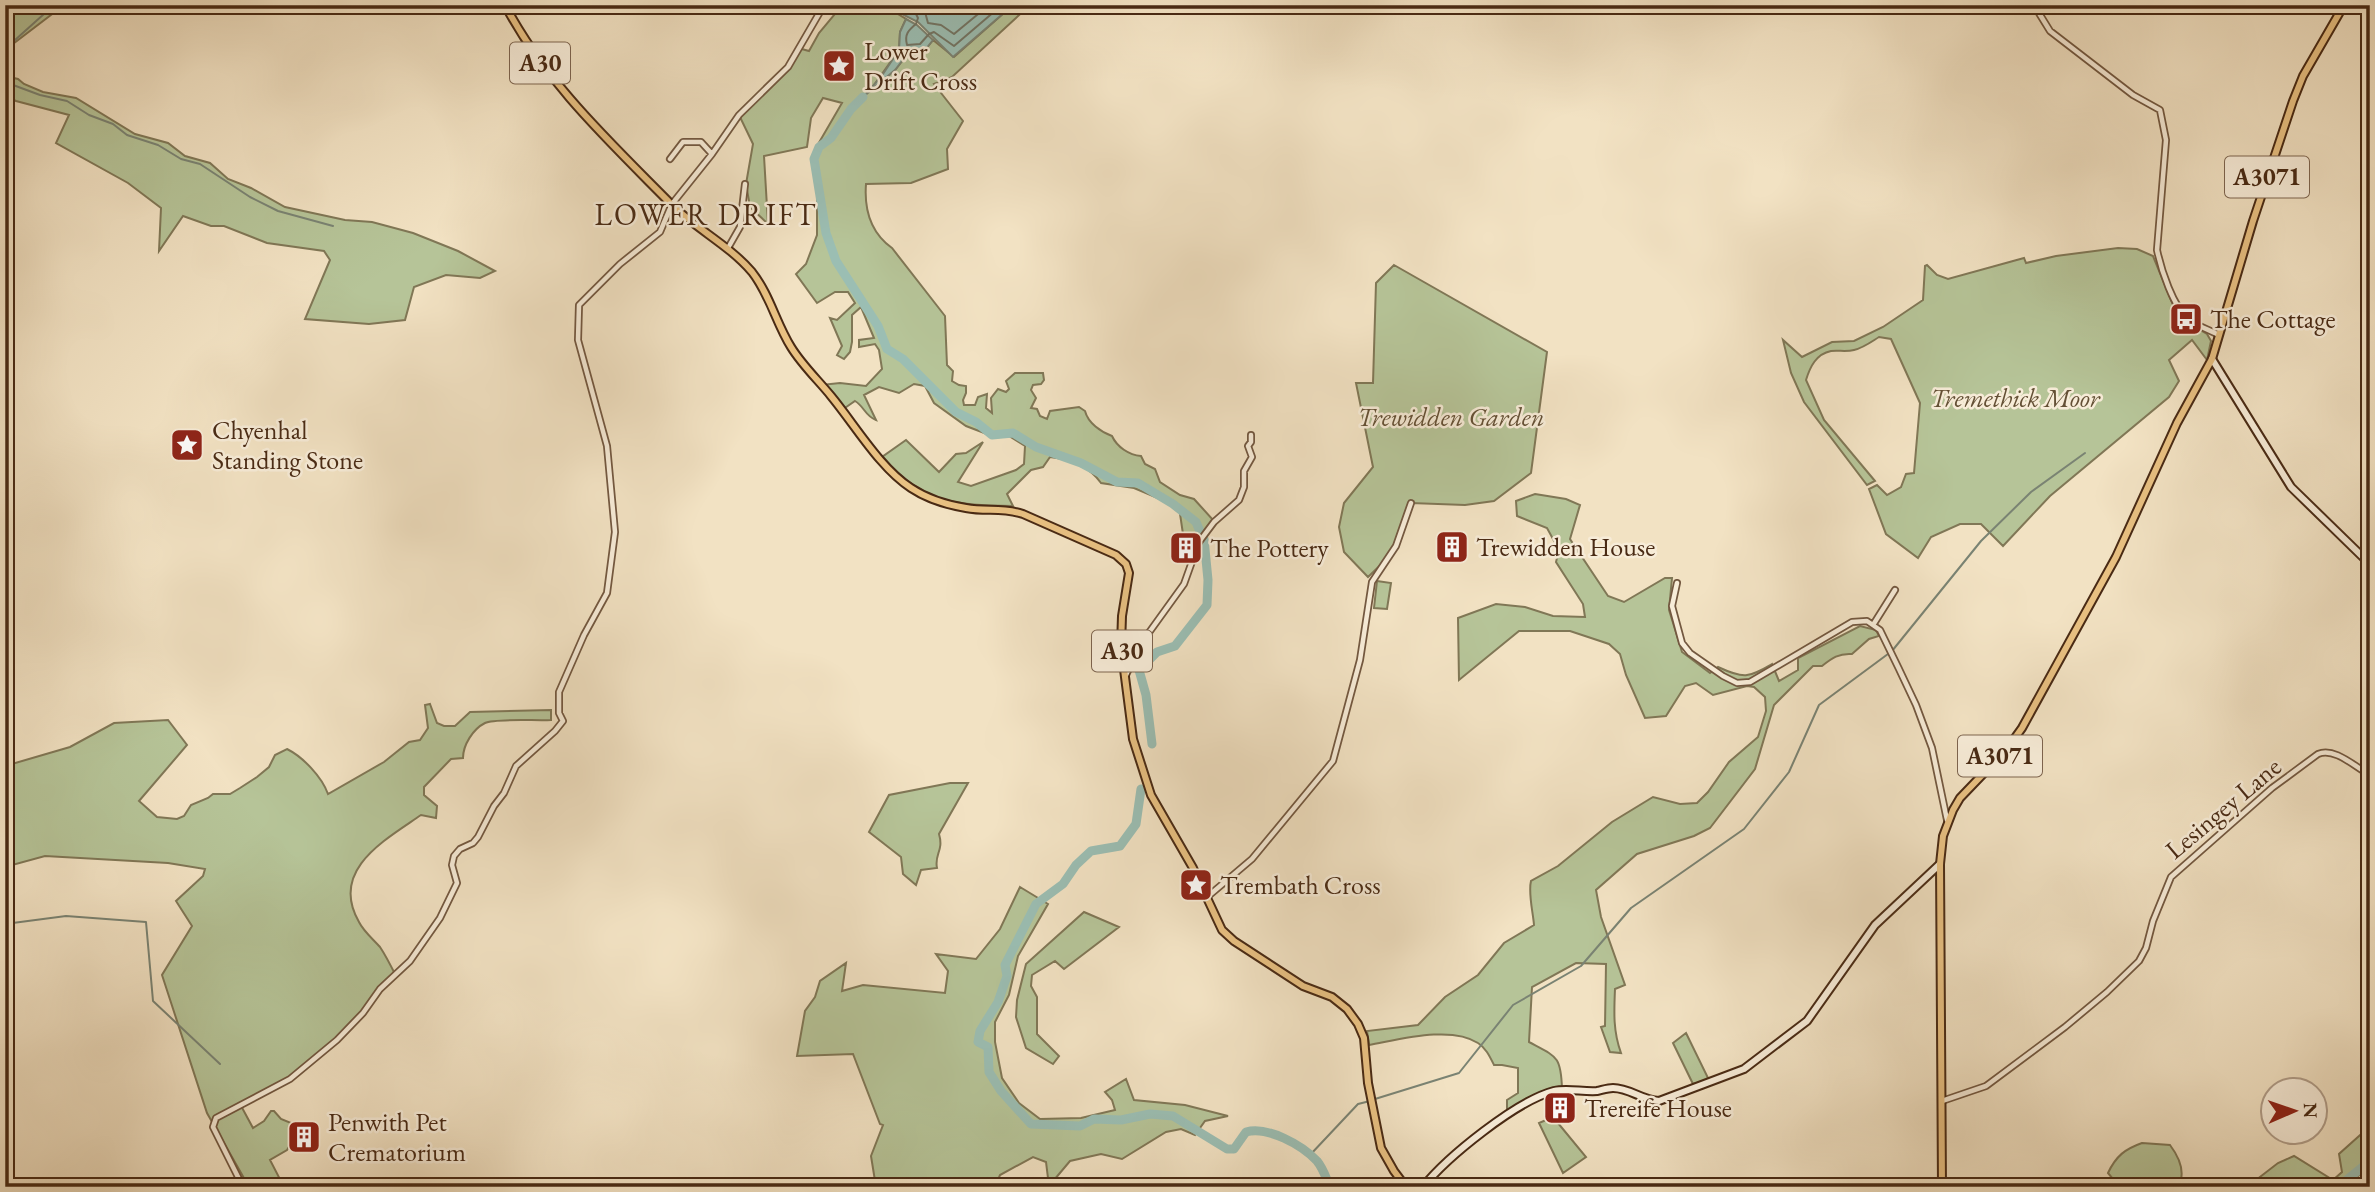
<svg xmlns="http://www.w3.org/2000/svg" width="2375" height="1192" viewBox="0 0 2375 1192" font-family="'EB Garamond',serif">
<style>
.green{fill:#b6c498;stroke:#807756;stroke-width:2}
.water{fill:#9bbeb3;stroke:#7a8373;stroke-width:2}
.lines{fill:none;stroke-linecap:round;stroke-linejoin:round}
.shore{stroke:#727464;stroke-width:2}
.stream{stroke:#7a8373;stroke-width:2}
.river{stroke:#9bbeb3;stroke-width:9}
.street-casing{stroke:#735840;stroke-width:8}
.secondary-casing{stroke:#492a14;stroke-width:10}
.primary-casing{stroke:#492a14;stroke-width:10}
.street{stroke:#f7ecd8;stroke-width:4.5}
.secondary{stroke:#f7ecd8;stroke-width:6}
.primary{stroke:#e9c182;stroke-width:6}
.labels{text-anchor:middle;stroke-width:5;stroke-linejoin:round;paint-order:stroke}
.shield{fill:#f7ecd8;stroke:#7d644f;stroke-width:2}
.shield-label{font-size:24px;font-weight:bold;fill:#492a14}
.poi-label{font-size:26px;fill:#492a14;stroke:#f7ecd8;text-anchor:start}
.park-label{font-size:26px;font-style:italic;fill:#645035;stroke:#f7ecd8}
.street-label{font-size:26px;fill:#492a14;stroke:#f7ecd8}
.quarter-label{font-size:30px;letter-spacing:2px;fill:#492a14;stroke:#f7ecd8}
</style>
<rect width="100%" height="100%" fill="#f2e2c3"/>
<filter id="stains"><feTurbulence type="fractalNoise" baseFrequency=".00286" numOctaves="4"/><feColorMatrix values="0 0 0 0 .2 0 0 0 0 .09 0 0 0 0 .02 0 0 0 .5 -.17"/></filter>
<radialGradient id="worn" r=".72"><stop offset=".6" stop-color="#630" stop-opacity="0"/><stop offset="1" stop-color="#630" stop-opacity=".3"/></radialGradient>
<!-- green -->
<path class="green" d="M 15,5 L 64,5 L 5,50 L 5,14 Z
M 835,5 L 883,5 L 906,19 L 900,32 L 899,50 L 869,92 L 895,70 L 906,56 L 925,50 L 933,40 L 954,57 L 1013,5 L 1030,5 L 952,77 L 934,84 L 963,121 L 947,149 L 948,169 L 911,183 L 866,184 C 864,210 870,232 892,248 L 945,316 L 947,365 L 953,371 L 952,381 L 959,385 L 966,386 L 966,393 L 963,400 L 964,405 L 975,405 L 978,397 L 987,394 L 986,408 L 992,413 L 991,398 L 998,389 L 1006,392 L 1009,389 L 1006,381 L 1015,373 L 1043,373 L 1044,380 L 1041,384 L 1033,385 L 1031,390 L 1036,398 L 1031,408 L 1037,409 L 1040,416 L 1047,419 L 1050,411 L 1079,407 L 1085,411 C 1088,423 1101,432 1112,436 C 1117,447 1129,455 1141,456 L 1145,464 L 1155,469 L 1160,482 L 1180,495 L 1194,499 L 1214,521 L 1199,542 L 1183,534 L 1179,507 L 1134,488 L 1101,483 C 1089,466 1070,459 1050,457 L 1043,467 L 1031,470 L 1007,494 L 1013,506 C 955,505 922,503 882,457 L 906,440 L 939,472 L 956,454 L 966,453 L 983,442 L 958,482 L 971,486 L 1016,470 L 1024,464 L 1025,446 L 1009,436 L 992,436 L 966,426 L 934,403 L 925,386 L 914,384 L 899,393 L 879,387 L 864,395 L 876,420 C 865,416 864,406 855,401 L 842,410 L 821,385 L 840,383 L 866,386 L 882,369 L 879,350 L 875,344 L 859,347 L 859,340 L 874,338 L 861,307 L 852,315 L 852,342 L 850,352 L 844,359 L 837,355 L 842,346 L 830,318 L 837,320 L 855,303 L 848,292 L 835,292 L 817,303 L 796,274 L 806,264 L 817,235 L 817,146 L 842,103 L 823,98 L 811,118 L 807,147 L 764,156 L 768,224 L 750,207 L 746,184 L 753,144 L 739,115 L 788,67 L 798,48 L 809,51 L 819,33 L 835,14 Z
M 5,76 L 18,79 L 24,84 L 43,92 L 76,98 L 135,134 L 168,143 L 185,156 L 210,163 L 228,179 L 251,188 L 285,207 L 345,220 L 372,222 L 413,233 L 458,251 L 495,271 L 480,278 L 446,275 L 414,287 L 405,320 L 369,324 L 305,319 L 330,260 L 324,251 L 267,243 L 224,226 L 211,226 L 183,216 L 159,251 L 161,208 L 128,183 L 56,143 L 69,115 L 16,101 L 5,96 Z
M 2118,248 L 2137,249 L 2153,256 L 2178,317 L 2207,334 L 2211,341 L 2207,360 L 2192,340 L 2169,360 L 2179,381 L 2169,397 L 2050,496 L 2003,546 L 1981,524 L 1960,524 L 1931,537 L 1918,558 L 1886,534 L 1869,489 L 1877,485 L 1887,495 L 1901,487 L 1906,474 L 1914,473 L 1920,403 L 1891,339 L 1879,337 C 1871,342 1863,348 1854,350 C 1846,352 1838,350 1831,351 C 1816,354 1810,367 1806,380 L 1824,420 L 1875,481 L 1867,485 L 1804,402 L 1791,373 L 1783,340 L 1802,357 L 1832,342 L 1854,341 L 1883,327 L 1923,300 L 1925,266 L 1927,265 L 1937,275 L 1948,279 L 2024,258 L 2026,263 L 2056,256 Z
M 1394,265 L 1547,352 L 1531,473 L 1494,501 L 1465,505 L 1411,503 L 1392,554 L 1368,577 L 1344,552 L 1339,527 L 1344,503 L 1373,467 L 1356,383 L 1373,383 L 1376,283 Z
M 1535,494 L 1566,499 L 1580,505 L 1570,539 L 1608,596 L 1624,602 L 1665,578 L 1672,578 L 1669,610 L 1682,652 L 1710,673 L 1718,667 C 1744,679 1748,678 1772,664 L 1779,681 L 1798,670 L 1798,658 L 1860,626 L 1876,630 L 1879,636 L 1869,639 L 1852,654 C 1839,653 1832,658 1822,666 L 1813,666 L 1774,705 L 1755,769 L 1710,828 L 1694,836 L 1637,854 L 1596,890 L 1601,917 L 1625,985 L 1615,989 C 1614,1012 1613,1031 1621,1053 L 1610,1052 L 1601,1027 L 1605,1026 L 1606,964 L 1576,963 L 1532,987 L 1529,1042 C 1557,1057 1561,1056 1562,1089 L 1507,1112 L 1507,1100 L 1518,1093 L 1518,1068 L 1502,1065 L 1494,1065 C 1490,1057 1486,1048 1478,1043 C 1451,1025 1398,1040 1369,1045 L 1367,1031 L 1418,1025 L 1445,997 L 1478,975 L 1504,943 L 1534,925 C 1533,912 1528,893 1531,881 L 1558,866 L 1612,822 L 1653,797 L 1680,804 L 1697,803 L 1708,792 L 1729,762 L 1758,737 L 1766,711 L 1765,697 L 1754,687 L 1747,686 L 1713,695 L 1696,683 L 1685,686 L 1666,716 L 1645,718 L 1626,675 L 1620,654 L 1609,644 L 1570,631 L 1519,631 L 1459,680 L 1458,618 L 1496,604 L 1525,607 L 1553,616 L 1585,617 L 1583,604 L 1556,562 L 1559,550 L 1547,528 L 1517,516 L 1516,501 Z
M 1377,581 L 1391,583 L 1387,609 L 1374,608 Z
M 430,704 L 437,723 L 444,726 L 455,726 L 470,712 L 551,710 L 551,720 C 538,721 495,718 485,723 C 473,729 463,745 463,758 L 451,759 L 424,787 L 424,795 L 437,806 L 436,818 L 421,815 C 385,840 329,870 359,922 C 364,932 373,939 380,947 C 386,956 391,966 396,976 L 380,989 L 363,1013 L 337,1040 L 290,1079 L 240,1104 L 253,1128 L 264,1121 L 271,1111 L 274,1111 L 281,1119 L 291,1123 L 297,1134 L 287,1150 L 270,1160 L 284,1187 L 249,1187 L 207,1113 L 162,975 L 192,926 L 176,901 L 203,876 L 205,869 L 168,863 L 45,856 L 5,867 L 5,766 L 70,747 L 114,723 L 168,720 L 187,745 L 139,801 L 157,817 L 177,819 L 184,816 L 191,805 L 208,798 L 213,794 L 230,794 L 240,788 L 257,777 L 269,767 L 275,755 L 287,749 C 303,757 322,777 328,794 L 384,762 L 409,742 L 420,740 L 428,728 L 425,705 Z
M 950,783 L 968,783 L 939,834 C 944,851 934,854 937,868 L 921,870 L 916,885 L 903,874 L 901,857 L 869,832 L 889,795 Z
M 1020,887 L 1048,904 L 1018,956 L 1009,995 L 995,1022 L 995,1042 L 1002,1078 L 1019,1103 L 1040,1119 L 1081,1118 L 1115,1110 L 1112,1100 L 1105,1092 L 1126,1079 L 1134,1100 L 1185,1105 L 1228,1116 L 1205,1121 L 1195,1135 L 1181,1129 L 1166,1132 L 1122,1159 L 1101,1154 L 1070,1161 L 1049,1186 L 1046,1162 L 1033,1157 L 1000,1175 L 995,1187 L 876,1187 L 871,1156 L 883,1125 L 880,1124 L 853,1054 L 797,1056 L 805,1011 L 815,997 L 820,981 L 846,963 L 842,991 L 863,985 L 945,993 L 948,971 L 936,954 L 976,959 L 1000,929 Z
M 1084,912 L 1119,927 L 1064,969 L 1055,961 L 1032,975 L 1031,986 L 1037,997 L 1037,1034 L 1059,1056 L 1053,1064 L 1026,1048 L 1016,1017 L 1017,1000 L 1026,964 Z
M 1686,1033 L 1709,1080 L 1693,1084 L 1673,1043 Z
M 1553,1117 L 1586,1157 L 1563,1173 L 1539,1123 Z
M 2370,1118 L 2370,1166 L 2345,1187 L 2247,1187 L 2278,1163 L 2294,1156 L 2333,1180 L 2342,1172 L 2339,1154 L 2368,1128 Z
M 2142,1143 L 2170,1145 C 2179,1157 2186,1173 2178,1187 L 2116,1187 L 2113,1179 L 2108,1173 C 2116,1156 2125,1149 2142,1143 Z"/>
<!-- water -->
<path class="water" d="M 884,5 L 1013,5 L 953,57 L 918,22 Z
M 906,19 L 917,25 L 933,40 L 925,50 L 906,56 L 895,70 L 863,97 L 881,77 L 899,50 L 900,32 Z"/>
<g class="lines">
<!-- shore -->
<path class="shore" d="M 903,5 L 915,12 L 918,18 L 916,24 C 909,30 904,34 907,45 L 920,44 L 929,34 L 934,32 L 954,46 L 1002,5
M 920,5 L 925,12 L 928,23 L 941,25 L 954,34 L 989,5"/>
<!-- stream -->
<path class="stream" d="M 5,49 L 54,5
M 5,82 L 40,95 L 67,101 L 89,115 L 113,124 L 127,135 L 158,145 L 181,159 L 200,164 L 250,197 L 278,211 L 333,226
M 5,924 L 66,916 L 146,922 L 153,1001 L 220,1064
M 1375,1099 L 1459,1073 L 1513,1005 L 1581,966 L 1631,908 L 1744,829 L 1789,772 L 1819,705 L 1892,651 L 1981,541 L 2031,492 L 2085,453
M 1310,1155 L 1358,1104 L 1370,1101"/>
<!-- river -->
<path class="river" d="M 863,97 L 851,109 L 831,138 L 819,147 L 814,159 L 826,233 L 836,261 L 878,326 L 887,349 L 903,359 L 956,412 L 976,422 L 992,435 L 1013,433 L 1036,447 L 1081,463 L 1117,482 L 1138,483 L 1173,504 L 1196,522 L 1201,534
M 1152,744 L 1146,695 L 1139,670 L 1157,652 L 1175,646 L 1207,605 L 1208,580 L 1204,539
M 1141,789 L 1136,824 L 1120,846 L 1091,851 L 1076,865 L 1063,884 L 1036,904 L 1005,965 L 1007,976 L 998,1002 L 980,1031 L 978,1042 L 988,1047 L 989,1072 L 1001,1091 L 1031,1124 L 1080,1126 L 1094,1119 L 1121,1120 L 1150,1114 L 1173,1116 L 1227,1149 L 1234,1149 L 1246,1132 C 1268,1126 1302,1145 1317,1161 C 1323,1168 1326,1178 1330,1187
M 2338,1187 L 2370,1161"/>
<defs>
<path id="street" d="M 2034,5 L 2050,31 L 2133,95 L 2160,110 L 2166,140 L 2157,250 C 2161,269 2173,307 2189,320 C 2197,326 2210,330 2219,335
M 670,159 L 683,142 L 701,142 L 712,154
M 728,248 L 740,227 L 745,184
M 1677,583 L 1672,606 L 1682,643 L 1690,653 L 1723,676 L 1737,683 L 1750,682 L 1852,622 L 1867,621 L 1880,630 L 1899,669 L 1916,705 L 1932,748 L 1947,820
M 1873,625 L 1895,590
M 1126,675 L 1140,645 L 1184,584 L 1199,542 L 1214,522 L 1239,500 L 1244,487 L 1244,471 L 1252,457 L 1248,446 L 1251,442 L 1251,435
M 1206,898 L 1252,859 L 1333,761 L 1360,660 L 1372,582 L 1396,546 L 1411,503
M 1942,1101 L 1986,1086 L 2065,1027 L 2107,992 L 2139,961 L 2146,948 L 2153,921 L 2171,877 L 2272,788 L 2318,754 C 2335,747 2355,767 2370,775
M 243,1187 L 213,1127 L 216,1118 L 290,1079 L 337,1040 L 363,1013 L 380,989 L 410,961 L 440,918 L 457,883 L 452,865 L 454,856 L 460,849 L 473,843 L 478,837 L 494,806 L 504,793 L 516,766 L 555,731 L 563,721 L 559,713 L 559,692 L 584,635 L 607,593 L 615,532 L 607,446 L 578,340 L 579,305 L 620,264 L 660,232 L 672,204 L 712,154 L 739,115 L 788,67 L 824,5"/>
<path id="secondary" d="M 2212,359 L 2291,487 L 2370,564
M 1423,1187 C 1447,1157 1516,1101 1554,1091 C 1567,1088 1583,1092 1597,1091 C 1602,1090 1608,1088 1613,1088 C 1630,1088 1641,1100 1659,1101 L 1744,1069 L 1807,1021 L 1875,925 L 1940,864"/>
<path id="primary" d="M 505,5 C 546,83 610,142 671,204 C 696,229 729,245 752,272 C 770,295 776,323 791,347 C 802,365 818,380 831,396 C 855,425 880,468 911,488 C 926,498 948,505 966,508 C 986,512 1002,507 1023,514 L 1116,555 L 1126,564 L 1129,573 L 1122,616 L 1121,646 L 1133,739 L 1151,795 L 1193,868 L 1222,930 L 1234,941 L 1303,986 L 1332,997 L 1347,1009 L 1358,1024 L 1364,1038 L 1368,1083 L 1381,1148 L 1394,1171 L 1406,1187
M 1942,1187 L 1940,864 L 1943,836 L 1953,810 L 1960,798 L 2007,749 L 2022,728 L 2116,557 L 2177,423 L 2212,359 L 2253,221 L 2293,101 L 2303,76 L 2344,5"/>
</defs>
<!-- street casing -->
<use href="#street" class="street-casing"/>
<!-- secondary casing -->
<use href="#secondary" class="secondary-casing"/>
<!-- primary casing -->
<use href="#primary" class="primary-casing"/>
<!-- street -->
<use href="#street" class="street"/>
<!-- secondary -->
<use href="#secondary" class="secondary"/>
<!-- primary -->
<use href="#primary" class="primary"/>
</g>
<!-- icons -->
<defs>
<symbol id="sight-square" viewBox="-11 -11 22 22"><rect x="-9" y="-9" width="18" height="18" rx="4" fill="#8f2418" stroke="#f7ecd8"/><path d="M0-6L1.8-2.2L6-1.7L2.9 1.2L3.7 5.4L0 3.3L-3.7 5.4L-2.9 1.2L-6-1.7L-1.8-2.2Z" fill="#fff"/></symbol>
<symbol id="bus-square" viewBox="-11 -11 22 22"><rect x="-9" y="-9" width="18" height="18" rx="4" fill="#8f2418" stroke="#f7ecd8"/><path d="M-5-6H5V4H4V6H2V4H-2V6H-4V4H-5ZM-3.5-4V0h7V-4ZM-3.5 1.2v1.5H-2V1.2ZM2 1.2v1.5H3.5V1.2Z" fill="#fff"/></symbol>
<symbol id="building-square" viewBox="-11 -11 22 22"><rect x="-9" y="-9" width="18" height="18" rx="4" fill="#8f2418" stroke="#f7ecd8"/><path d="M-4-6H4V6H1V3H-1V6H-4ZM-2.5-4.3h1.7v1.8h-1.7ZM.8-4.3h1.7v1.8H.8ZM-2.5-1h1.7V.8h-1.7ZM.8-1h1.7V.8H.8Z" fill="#fff"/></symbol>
</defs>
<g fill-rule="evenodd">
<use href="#sight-square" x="820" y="47" width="38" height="38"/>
<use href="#bus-square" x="2167" y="300" width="38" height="38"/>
<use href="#sight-square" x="168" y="426" width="38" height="38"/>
<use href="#building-square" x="1433" y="528" width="38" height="38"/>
<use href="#building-square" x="1167" y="529" width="38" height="38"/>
<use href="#sight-square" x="1177" y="866" width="38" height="38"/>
<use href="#building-square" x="1541" y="1089" width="38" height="38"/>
<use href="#building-square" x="285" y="1118" width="38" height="38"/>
</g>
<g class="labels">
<!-- shield labels -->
<g class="shield">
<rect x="510" y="42.5" width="60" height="41" rx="5"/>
<rect x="2225" y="156.5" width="84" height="41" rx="5"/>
<rect x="1092" y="630.5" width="60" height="41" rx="5"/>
<rect x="1958" y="735.5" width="84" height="41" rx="5"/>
</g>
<g class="shield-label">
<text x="540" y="71">A30</text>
<text x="2267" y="185">A3071</text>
<text x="1122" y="659">A30</text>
<text x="2000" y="764">A3071</text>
</g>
<!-- poi labels -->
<g class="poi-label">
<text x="864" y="60">Lower<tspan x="864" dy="30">Drift Cross</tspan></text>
<text x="2210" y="328">The Cottage</text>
<text x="212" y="439">Chyenhal<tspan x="212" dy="30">Standing Stone</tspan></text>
<text x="1476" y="556">Trewidden House</text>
<text x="1210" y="557">The Pottery</text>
<text x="1220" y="894">Trembath Cross</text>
<text x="1584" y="1117">Trereife House</text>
<text x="328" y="1131">Penwith Pet<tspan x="328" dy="30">Crematorium</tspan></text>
</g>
<!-- park labels -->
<g class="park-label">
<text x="2015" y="407">Tremethick Moor</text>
<text x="1451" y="426">Trewidden Garden</text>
</g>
<!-- street labels -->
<g class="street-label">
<text transform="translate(2223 808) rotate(-40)" y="9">Lesingey Lane</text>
</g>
<!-- quarter labels -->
<g class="quarter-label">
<text x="706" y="225">LOWER DRIFT</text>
</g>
</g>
<!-- margin -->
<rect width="2375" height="1192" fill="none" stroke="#f2e2c3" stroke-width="28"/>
<rect x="7" y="7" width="2361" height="1178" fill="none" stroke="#492a14" stroke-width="3.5"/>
<rect x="14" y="14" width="2347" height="1164" fill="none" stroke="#492a14" stroke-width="2"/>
<!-- north arrow -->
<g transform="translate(2294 1111) rotate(88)"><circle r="33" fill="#f7ecd8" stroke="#b19e8a" stroke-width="2"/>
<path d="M0-5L12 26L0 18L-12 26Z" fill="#8f2418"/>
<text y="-10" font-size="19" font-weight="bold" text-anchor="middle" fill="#492a14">N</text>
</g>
<rect width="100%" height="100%" filter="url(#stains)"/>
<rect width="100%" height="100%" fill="url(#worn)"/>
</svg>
